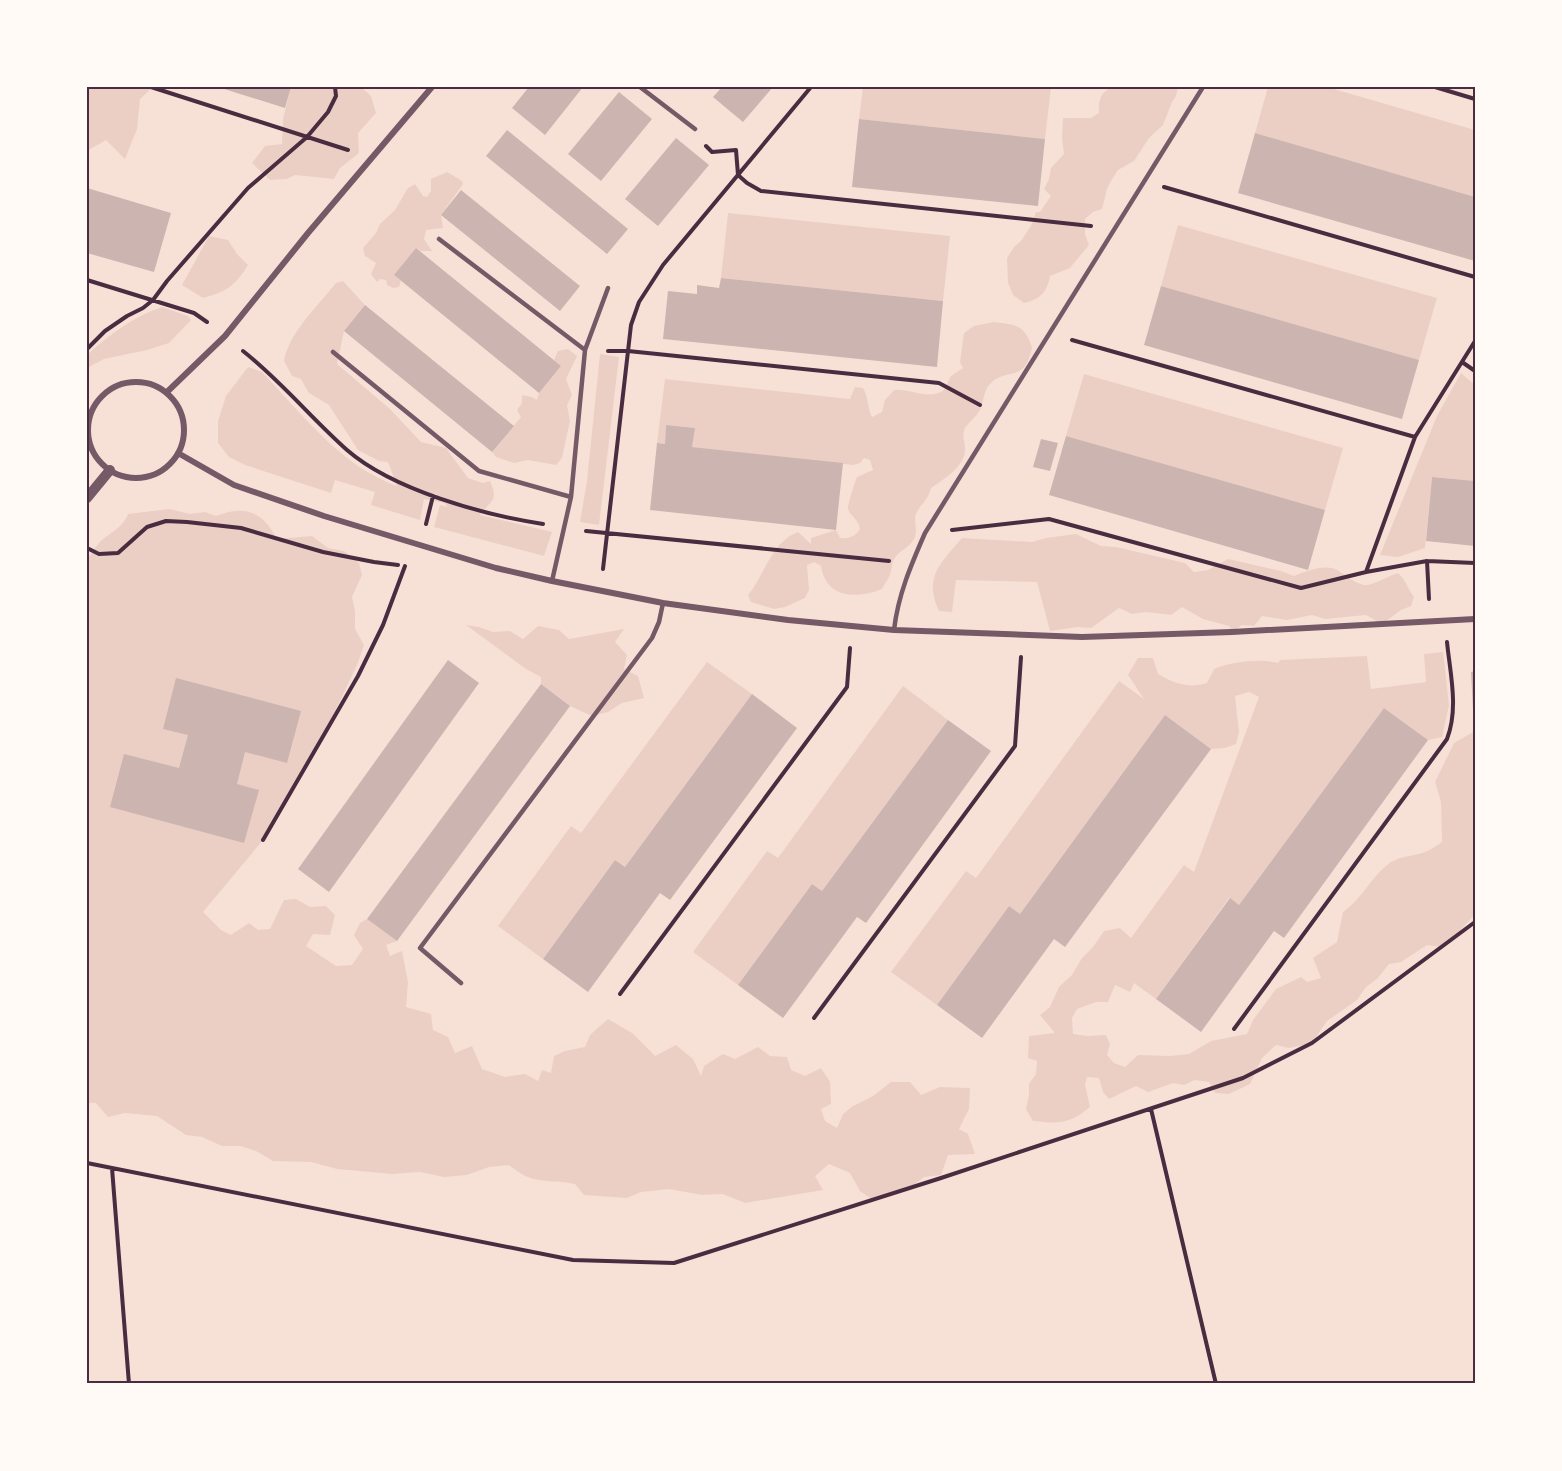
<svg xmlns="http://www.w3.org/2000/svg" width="1562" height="1471" viewBox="0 0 1562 1471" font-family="Ubuntu,sans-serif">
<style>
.green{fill:#ebcfc5}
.building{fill:#ccb4b1}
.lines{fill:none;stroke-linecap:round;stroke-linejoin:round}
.path{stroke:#4a2c40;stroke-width:4}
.service{stroke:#755966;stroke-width:4.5}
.minor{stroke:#755966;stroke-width:6}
.tertiary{stroke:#755966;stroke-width:10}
.neatline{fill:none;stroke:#4a2c40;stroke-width:2}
</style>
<rect width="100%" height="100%" fill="#f7e1d7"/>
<!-- green -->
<path class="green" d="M 87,87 L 153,87 L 140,99 L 137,129 L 125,159 L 106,140 L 87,151 Z
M 291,87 L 361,87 L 371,96 L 376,113 L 358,133 L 359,153 L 340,168 L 334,179 L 295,175 L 287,179 L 270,180 L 252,163 L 265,146 L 282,144 L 283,119 Z
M 863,87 L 1051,87 L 1045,139 L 859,119 Z
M 1111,87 L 1178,87 L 1176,96 L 1172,102 L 1163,125 L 1149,138 L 1134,161 L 1118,170 L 1111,181 L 1107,189 L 1102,209 L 1093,212 L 1085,219 L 1085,234 L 1089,245 L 1070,268 L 1050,276 C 1047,293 1040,299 1024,303 L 1013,295 L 1008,283 L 1007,258 L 1014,247 L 1021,241 L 1031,226 L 1036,212 L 1040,212 L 1051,196 L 1044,189 L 1049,179 L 1051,168 L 1064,154 L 1062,138 L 1063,118 L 1091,118 L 1099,113 C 1099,100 1099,95 1111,87 Z
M 1268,87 L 1327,87 L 1475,130 L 1475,197 L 1255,133 Z
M 447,172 L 462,181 L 463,184 L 441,215 L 443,228 L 426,230 L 424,239 L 432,251 L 421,251 L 416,248 L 395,276 L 401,281 L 399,287 L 393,288 L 387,285 L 386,280 L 380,279 L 377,282 L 371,274 L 376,263 L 365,256 L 363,248 L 376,233 L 380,224 L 395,210 L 408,188 L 415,184 L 423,196 L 427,197 L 431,191 L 431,179 Z
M 728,213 L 950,236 L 943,301 L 721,278 Z
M 1178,225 L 1437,298 L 1419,360 L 1161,286 Z
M 209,236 L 228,240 L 237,254 L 248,265 C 235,286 226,292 203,298 L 182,285 Z
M 343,281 L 365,305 L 344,331 L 337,364 L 390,409 L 421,442 L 446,448 L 468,478 L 483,483 L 490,481 C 499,501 491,500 480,515 L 552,532 L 544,556 L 434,527 L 440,505 L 448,507 L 444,503 L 424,499 L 420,520 L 371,505 L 375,492 L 335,480 L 331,493 L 245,465 L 229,457 L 218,443 L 218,421 L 226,396 L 248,367 L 262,372 C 302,414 341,466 397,486 L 388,462 L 379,461 L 358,450 L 329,405 L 309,393 L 301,379 L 292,376 L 284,361 C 289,332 318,306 336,283 Z
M 162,307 L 188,316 L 191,320 L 169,343 L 147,350 L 104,359 L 87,368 L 87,355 C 110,334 133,317 162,307 Z
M 994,322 C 1016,325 1024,324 1032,347 C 1025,385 1007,366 990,384 C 983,391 984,402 980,410 C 976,417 969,422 965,428 C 961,438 966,442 965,451 C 964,467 943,480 931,488 C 927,502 923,501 917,512 C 912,520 919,530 914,539 C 909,548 900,550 894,559 C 891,565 892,571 889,577 C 887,581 884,585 882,589 C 857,599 826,599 821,566 L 814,562 L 807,565 L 809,590 L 805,598 L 785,607 L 774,609 L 751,602 L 748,595 C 765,575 771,542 798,532 L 811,544 L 811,538 L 836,530 L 840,538 C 848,539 855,537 860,529 C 858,518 851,517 848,509 C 847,506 855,482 857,477 L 873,470 L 870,460 L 864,458 L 860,463 L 853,465 L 692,447 L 694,428 L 666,425 L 665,444 L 657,443 L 665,379 L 850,399 L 855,387 L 863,388 C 869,398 867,407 872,417 L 882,412 L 885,400 L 894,390 C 908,388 927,399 941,392 C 947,389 947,381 951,376 C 955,373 959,371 963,368 L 960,362 L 964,333 L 974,326 Z
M 568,349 L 577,356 L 566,379 L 572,395 L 567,405 L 570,421 L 562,458 L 556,465 L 528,460 L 514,463 L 496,457 L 492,452 L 521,417 L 517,410 L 522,403 L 522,395 L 532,397 L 537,400 L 539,393 L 561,366 L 554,360 L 558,351 Z
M 600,354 L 619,357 L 599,525 L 580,522 L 587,481 Z
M 1461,373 L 1475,385 L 1475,481 L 1432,477 L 1425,548 L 1398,557 L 1380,555 L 1437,416 Z
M 1084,374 L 1343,448 L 1325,510 L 1066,436 Z
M 169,509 L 190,514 L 205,512 L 216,516 C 245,505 262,511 277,539 L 312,536 L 328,548 L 344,551 L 359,563 L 362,575 L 352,597 L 355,611 L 355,629 L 364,645 L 357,665 L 322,739 L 263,840 L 203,912 L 221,930 L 231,935 L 249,923 L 258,930 L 270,929 L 284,900 L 296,899 L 310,907 L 326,906 L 335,915 L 330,935 L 313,934 L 306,946 L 336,966 L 352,965 L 363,949 L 354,935 L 360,923 L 367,919 L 397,941 L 386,945 L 390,956 L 402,951 L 408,982 L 406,1007 L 431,1014 L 433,1030 L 448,1037 L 455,1053 L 472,1046 L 482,1069 L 505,1077 L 525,1074 L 538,1081 L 542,1070 L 551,1073 L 554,1056 L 565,1051 L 585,1047 L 590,1035 L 608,1019 L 632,1033 L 655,1056 L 676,1045 L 693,1059 L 701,1076 L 704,1066 L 723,1054 L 735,1059 L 758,1047 L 770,1056 L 787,1057 L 791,1070 L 805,1076 L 821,1068 L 830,1082 L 831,1104 L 821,1109 L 825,1121 L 837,1128 L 843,1114 L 853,1106 L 873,1096 L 891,1082 L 910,1082 L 921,1095 L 940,1087 L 970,1088 L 969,1109 L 959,1129 L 968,1134 L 975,1154 L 948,1155 L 941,1175 L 924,1177 L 906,1191 L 873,1200 L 860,1191 L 850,1173 L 829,1164 L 815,1176 L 823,1190 L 745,1203 L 723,1194 L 702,1195 L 669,1189 L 641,1192 L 627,1198 L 584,1195 L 575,1184 C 546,1178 533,1186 509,1165 L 489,1167 L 467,1175 L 444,1177 L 420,1172 L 392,1174 L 337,1169 L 311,1162 L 273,1161 L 256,1151 L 240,1146 L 222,1146 L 202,1137 L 186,1135 L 157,1116 L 125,1113 L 108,1117 L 96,1103 L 87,1103 L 87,560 C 92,553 97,544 103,539 C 113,531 123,527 128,514 Z
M 1076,534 L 1101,546 L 1116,547 L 1185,563 L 1194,572 L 1208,570 L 1228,559 L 1281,571 L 1294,576 C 1307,571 1326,563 1339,571 C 1346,576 1355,583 1364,585 C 1373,586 1388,576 1398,573 C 1407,581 1407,588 1414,597 L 1411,606 L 1401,610 L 1382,624 L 1366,615 L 1325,619 L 1312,615 L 1287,620 L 1262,616 L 1254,626 L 1242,625 L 1232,632 L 1229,626 L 1203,619 L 1182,607 L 1171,615 L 1146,612 L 1132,614 L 1119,608 L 1091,628 L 1078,627 L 1050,631 L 1037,582 L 956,580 L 952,612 L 939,611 C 923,577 941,563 962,538 L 1032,542 L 1046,538 Z
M 466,625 L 479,627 L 493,632 L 510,631 L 523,639 L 538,626 L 559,630 L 569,639 L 624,629 L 615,642 L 627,655 L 624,669 L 638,676 L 644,698 L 622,703 L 608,712 L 592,716 L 570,706 L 541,684 L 541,677 L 526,669 Z
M 1443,652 L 1449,705 L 1442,737 L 1428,740 L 1384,708 L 1239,905 L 1229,898 L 1156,999 L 1134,983 L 1130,992 L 1115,985 L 1108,1002 L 1096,1002 L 1077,1009 L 1072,1018 L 1073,1034 L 1088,1036 L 1106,1035 L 1110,1044 L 1107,1055 L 1114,1063 L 1125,1067 L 1138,1055 L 1170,1056 L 1189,1054 L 1211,1041 L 1247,1034 L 1253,1020 L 1276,989 L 1301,977 L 1307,982 L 1321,978 L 1313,958 L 1337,942 L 1343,912 C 1361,900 1370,879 1387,865 C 1398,856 1409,857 1422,853 C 1429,851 1436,846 1442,842 L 1441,802 L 1435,782 L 1454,743 L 1475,731 L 1475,914 L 1458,933 L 1441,947 L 1427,945 L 1401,962 L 1389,964 L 1377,979 L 1366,987 L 1357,1000 L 1327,1021 L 1312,1043 L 1289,1048 L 1276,1045 L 1262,1058 L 1250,1084 L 1229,1094 L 1215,1093 L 1209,1082 L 1195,1080 L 1184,1085 L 1173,1083 L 1148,1092 L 1136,1086 L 1109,1099 L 1103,1092 L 1099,1078 L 1087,1077 L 1085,1085 L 1090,1107 C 1070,1124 1058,1124 1033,1121 L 1026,1109 L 1029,1095 L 1029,1084 L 1036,1074 L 1037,1061 L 1028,1058 L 1029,1036 L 1055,1033 L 1040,1015 L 1050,1007 L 1059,987 L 1072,975 L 1082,958 L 1093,947 L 1104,931 L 1120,928 L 1131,938 L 1184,865 L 1194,872 L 1259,697 L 1249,692 L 1235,696 L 1239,732 L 1236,744 L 1225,748 L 1211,749 L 1165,715 L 1020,914 L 1009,906 L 937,1005 L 891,972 L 966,871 L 976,878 L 1119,681 L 1144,699 L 1128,675 L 1138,658 L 1153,658 L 1158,674 C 1173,683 1189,689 1207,683 L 1214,669 C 1230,662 1261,658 1278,663 L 1280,660 L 1367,656 L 1371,689 L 1426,682 L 1424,654 Z
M 707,662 L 752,694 L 625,867 L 615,860 L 543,959 L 498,926 L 571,826 L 581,833 Z
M 903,686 L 948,720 L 822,891 L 812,884 L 738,985 L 693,952 L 767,851 L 778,858 Z"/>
<!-- building -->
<path class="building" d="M 218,87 L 291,87 L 285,108 Z
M 529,87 L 583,87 L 545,135 L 512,108 Z
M 722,87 L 773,87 L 743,122 L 713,97 Z
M 619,92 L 652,119 L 601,181 L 568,154 Z
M 859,119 L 1045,139 L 1038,206 L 852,187 Z
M 507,130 L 628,229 L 607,254 L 486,156 Z
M 1255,133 L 1475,197 L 1475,261 L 1238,193 Z
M 676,138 L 709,165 L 658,226 L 625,199 Z
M 87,188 L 171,213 L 154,272 L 87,253 Z
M 461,190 L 580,286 L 560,311 L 441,215 Z
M 416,248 L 561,366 L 539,393 L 394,275 Z
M 721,278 L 943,301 L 937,367 L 663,339 L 668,291 L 697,294 L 697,285 L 719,288 Z
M 1161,286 L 1419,360 L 1402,419 L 1144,345 Z
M 365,305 L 514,426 L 492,452 L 344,331 Z
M 666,425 L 695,428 L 692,447 L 843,463 L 836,530 L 650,510 L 657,443 L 665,444 Z
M 1066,436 L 1325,510 L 1308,570 L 1049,495 Z
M 1041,439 L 1058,443 L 1050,471 L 1033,467 Z
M 1432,477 L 1475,481 L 1475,546 L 1426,541 Z
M 448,660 L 479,683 L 329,892 L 298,869 Z
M 1475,671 L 1475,710 L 1473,710 L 1471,672 Z
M 176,678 L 301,711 L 287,763 L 245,752 L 237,784 L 259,790 L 244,843 L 110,807 L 124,754 L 179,768 L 188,735 L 163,729 Z
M 541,684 L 570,706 L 397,941 L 367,919 Z
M 752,694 L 797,728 L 670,900 L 660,893 L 588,992 L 543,959 L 615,860 L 625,867 Z
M 1384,708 L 1428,740 L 1284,938 L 1274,931 L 1201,1032 L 1156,999 L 1230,898 L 1239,905 Z
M 1165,715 L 1211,749 L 1065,947 L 1054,939 L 982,1038 L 937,1005 L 1009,906 L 1020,914 Z
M 948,720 L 991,751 L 866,923 L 857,917 L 783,1018 L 738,985 L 812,884 L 822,891 Z"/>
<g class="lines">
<!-- path -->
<path class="path" d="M 151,87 L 348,150
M 1435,87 L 1475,99
M 706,146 L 712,152 L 736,150 L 738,175 L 747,183 L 761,191 L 1091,226
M 1164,187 L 1475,277
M 87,280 L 194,313 L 207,322
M 1072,340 L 1415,437
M 87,349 L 105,331 L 127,316 L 143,308 L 153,300 L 167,281 L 248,188 L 307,137 L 328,112 L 336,96 L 335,87
M 243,351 C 281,381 311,418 347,450 C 393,490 484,515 543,524
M 608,351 L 628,351 L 939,383 L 980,405
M 1462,362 L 1475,371
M 426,524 L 433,496
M 952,530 L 1049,519 L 1301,588 L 1366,572 L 1427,561 L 1475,563
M 586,531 L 889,561
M 87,548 L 99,554 L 118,553 L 147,527 L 166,521 L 187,522 L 241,528 L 323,552 L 374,562 L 398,565
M 1427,561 L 1429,599
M 603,569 L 631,325 L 639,302 L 663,265 L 811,87
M 1366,572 L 1415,437 L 1475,341
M 263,840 L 358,676 L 383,625 L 405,566
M 620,994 L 847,687 L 850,648
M 814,1018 L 1015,746 L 1021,657
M 1234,1029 L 1447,739 C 1459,708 1450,673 1447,642
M 1151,1109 L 1216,1384
M 87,1163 L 573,1260 L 674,1263 L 941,1178 L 1243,1078 L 1312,1043 L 1475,922
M 112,1168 L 129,1384"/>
<!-- service -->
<path class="service" d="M 640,87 L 695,129
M 439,239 L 585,350
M 333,352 L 479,471 L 571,497
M 552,581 L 571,497 L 585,350 L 608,288
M 894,630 C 898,595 911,565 925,533 L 1203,87
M 461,983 L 420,948 L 652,638 L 659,622 L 663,603"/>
<!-- minor -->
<path class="minor" d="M88 430a48 48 0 1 1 96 0a48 48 0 1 1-96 0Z
M 167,392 L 225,336 L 308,233 L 432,87
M 178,453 L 234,485 L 324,516 L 496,568 L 552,581 L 663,603 L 788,620 L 894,630 L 1082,637 L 1232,632 L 1475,619"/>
<!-- tertiary -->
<path class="tertiary" d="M 87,498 L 110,470"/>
</g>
<!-- border -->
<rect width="1562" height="1471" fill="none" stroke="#fffaf5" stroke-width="177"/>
<rect x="88" y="88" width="1386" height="1294" class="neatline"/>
</svg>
